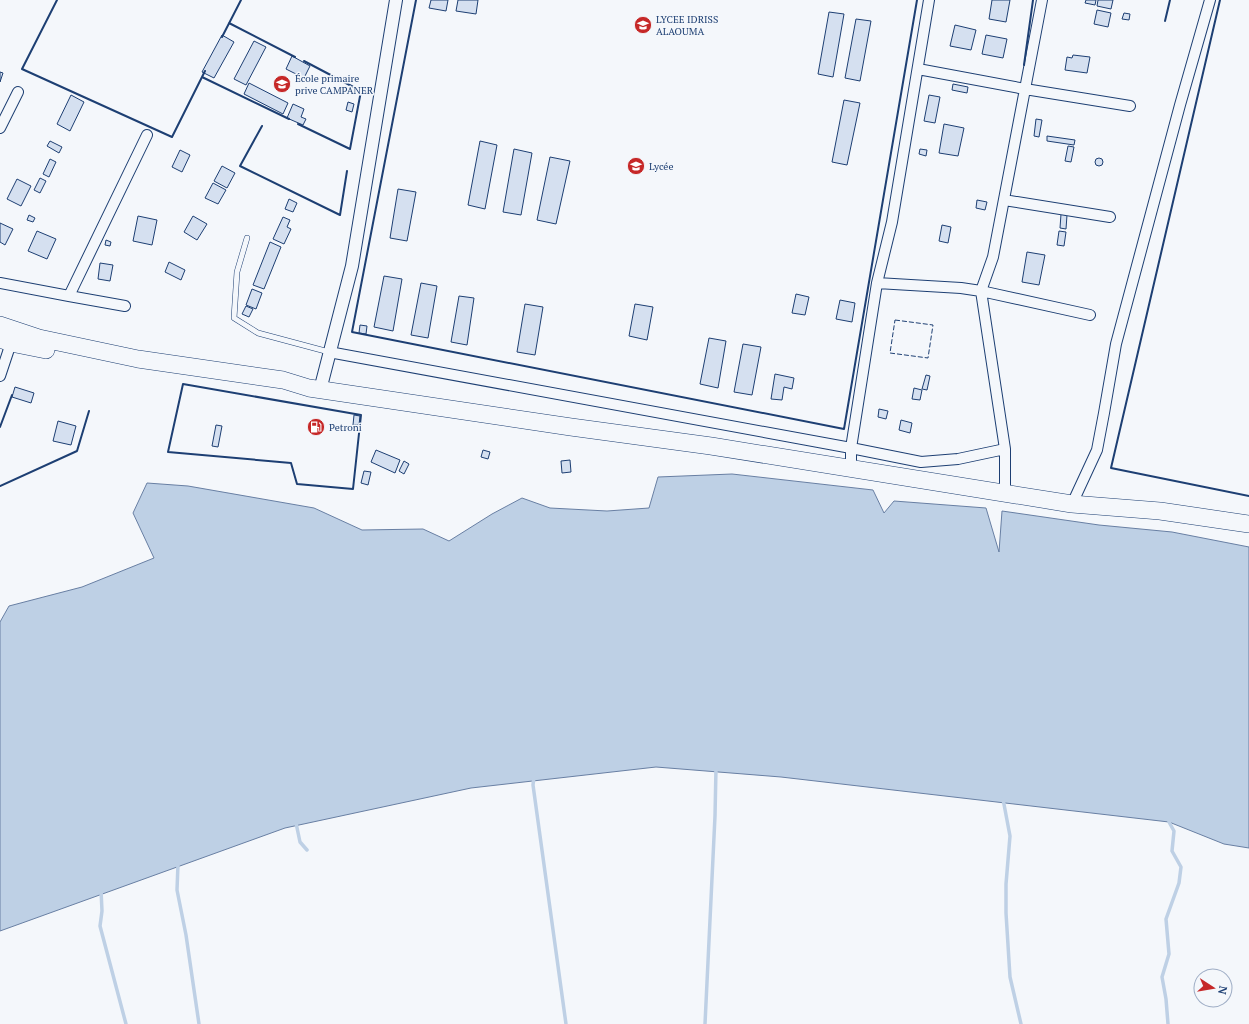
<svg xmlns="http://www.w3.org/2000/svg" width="1249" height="1024" viewBox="0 0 1249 1024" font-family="'PT Serif',serif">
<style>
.water{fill:#bed0e5;stroke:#687fa3}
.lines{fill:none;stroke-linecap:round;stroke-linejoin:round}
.stream{stroke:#bed0e5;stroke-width:3.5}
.building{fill:#d5e0f0;stroke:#1d3f73}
.service-casing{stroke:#1d3f73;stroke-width:6}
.minor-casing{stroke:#1d3f73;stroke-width:12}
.tertiary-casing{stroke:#1d3f73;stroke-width:14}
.trunk-casing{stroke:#1d3f73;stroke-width:18}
.service{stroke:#f4f7fb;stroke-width:5}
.minor{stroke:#f4f7fb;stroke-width:10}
.tertiary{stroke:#f4f7fb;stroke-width:12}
.trunk{stroke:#f4f7fb;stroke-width:17}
.fence{stroke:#1d3f73;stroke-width:1;stroke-dasharray:5 2;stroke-linecap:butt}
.wall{stroke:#1d3f73;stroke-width:2}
.labels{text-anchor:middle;stroke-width:3;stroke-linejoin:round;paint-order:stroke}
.poi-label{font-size:10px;fill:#1d3f73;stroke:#f4f7fb;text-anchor:start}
</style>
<rect width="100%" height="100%" fill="#f4f7fb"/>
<!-- water -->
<path class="water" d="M 732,474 L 873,490 L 884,513 L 894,501 L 986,508 L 999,552 L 1002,511 L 1099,525 L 1172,532 L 1249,547 L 1249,848 L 1224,844 L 1169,822 L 781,777 L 656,767 L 471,788 L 285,828 L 0,931 L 0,622 L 9,606 L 82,587 L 154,558 L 133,513 L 147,483 L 188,486 L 314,508 L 362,530 L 423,529 L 449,541 L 492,514 L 522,498 L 550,508 L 607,511 L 649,508 L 658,477 Z"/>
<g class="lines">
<!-- stream -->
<path class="stream" d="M 534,776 L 533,785 L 566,1024
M 1003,799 L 1010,836 L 1006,884 L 1006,913 L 1010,977 L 1021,1024
M 296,823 L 300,842 L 307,850
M 178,864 L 177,890 L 186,935 L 199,1024
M 101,890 L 102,911 L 100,926 L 126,1024
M 705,1024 L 715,816 L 716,768
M 1168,1024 L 1166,999 L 1162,977 L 1169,954 L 1166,919 L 1179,883 L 1181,867 L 1172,851 L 1174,831 L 1169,822"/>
</g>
<!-- building -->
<path class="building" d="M 431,0 L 448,0 L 446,11 L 429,8 Z
M 458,0 L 478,0 L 476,14 L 456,11 Z
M 992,0 L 1010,0 L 1006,22 L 989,19 Z
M 1086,0 L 1096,0 L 1095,5 L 1085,3 Z
M 1098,0 L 1113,0 L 1111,9 L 1097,6 Z
M 1097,10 L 1111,13 L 1108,27 L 1094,24 Z
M 829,12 L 844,14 L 833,77 L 818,74 Z
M 1124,13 L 1130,14 L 1129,20 L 1122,19 Z
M 856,19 L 871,21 L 860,81 L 845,78 Z
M 955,25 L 976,30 L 971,50 L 950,46 Z
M 222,35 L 234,42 L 214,78 L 202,72 Z
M 986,35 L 1007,39 L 1003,58 L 982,54 Z
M 254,41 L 266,47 L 246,85 L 234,79 Z
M 1073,55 L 1090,57 L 1087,73 L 1065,70 L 1067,57 L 1072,58 Z
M 292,56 L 310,66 L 304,78 L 286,69 Z
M 0,72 L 3,73 L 0,82 Z
M 249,83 L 288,103 L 283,114 L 244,94 Z
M 953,84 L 968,87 L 967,93 L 952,90 Z
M 71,95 L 84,102 L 70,131 L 57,124 Z
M 929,95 L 940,97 L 935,123 L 924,121 Z
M 844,100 L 860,103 L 847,165 L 832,162 Z
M 348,102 L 354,104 L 352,112 L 346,110 Z
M 293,104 L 304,109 L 301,117 L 306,119 L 303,125 L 287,118 Z
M 1036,119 L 1042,120 L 1039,137 L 1034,136 Z
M 944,124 L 964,128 L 958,156 L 939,153 Z
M 1047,136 L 1075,140 L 1074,145 L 1047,141 Z
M 50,141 L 62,147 L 59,153 L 47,146 Z
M 480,141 L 497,145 L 485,209 L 468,205 Z
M 1068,146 L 1074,147 L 1071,162 L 1065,161 Z
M 514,149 L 532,153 L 521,215 L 503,212 Z
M 920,149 L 927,150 L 926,156 L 919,154 Z
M 180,150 L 190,155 L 182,172 L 172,167 Z
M 550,157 L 570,161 L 556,224 L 537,220 Z
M1095 162a4 4 0 1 1 8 0a4 4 0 1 1-8 0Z
M 50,159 L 56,162 L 49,177 L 43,174 Z
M 222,166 L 235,173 L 227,188 L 214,181 Z
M 40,178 L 46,181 L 40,193 L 34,190 Z
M 17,179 L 31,186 L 21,206 L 7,199 Z
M 213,183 L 226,190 L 218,204 L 205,198 Z
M 398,189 L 416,192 L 407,241 L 390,238 Z
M 289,199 L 297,203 L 293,212 L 285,209 Z
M 977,200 L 987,202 L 985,210 L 976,208 Z
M 1061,214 L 1067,215 L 1066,229 L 1060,228 Z
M 29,215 L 35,218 L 33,222 L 27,220 Z
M 138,216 L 157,220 L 152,245 L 133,241 Z
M 193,216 L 207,224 L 197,240 L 184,232 Z
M 283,217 L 290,220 L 287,227 L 291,229 L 284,244 L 273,239 Z
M 0,223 L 13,229 L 5,245 L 0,242 Z
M 942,225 L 951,227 L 948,243 L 939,241 Z
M 37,231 L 56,239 L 47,259 L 28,251 Z
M 1059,231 L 1066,232 L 1064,246 L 1057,245 Z
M 106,240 L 111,242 L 110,246 L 105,245 Z
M 270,242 L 281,247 L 264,289 L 253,285 Z
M 1027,252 L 1045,255 L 1039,285 L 1022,282 Z
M 169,262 L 185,270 L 181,280 L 165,272 Z
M 100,263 L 113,265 L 110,281 L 98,279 Z
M 384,276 L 402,279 L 393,331 L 374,327 Z
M 421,283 L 437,286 L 428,338 L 411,335 Z
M 252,289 L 262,293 L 256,309 L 246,305 Z
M 796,294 L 809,297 L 805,315 L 792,313 Z
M 459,296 L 474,298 L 467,345 L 451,342 Z
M 840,300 L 855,303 L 852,322 L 836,319 Z
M 525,304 L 543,307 L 535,355 L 517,352 Z
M 635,304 L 653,307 L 647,340 L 629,336 Z
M 246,306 L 253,309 L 249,317 L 242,314 Z
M 360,325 L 367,326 L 366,334 L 359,333 Z
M 709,338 L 726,341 L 718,388 L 700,384 Z
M 743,344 L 761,347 L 752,395 L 734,392 Z
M 775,374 L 794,378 L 792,389 L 784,387 L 782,400 L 771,399 Z
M 926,375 L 930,376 L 927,390 L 922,389 Z
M 15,387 L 34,393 L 31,403 L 12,397 Z
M 914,388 L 922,390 L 920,400 L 912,399 Z
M 879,409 L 888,411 L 886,419 L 878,417 Z
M 354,415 L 360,416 L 359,425 L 353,425 Z
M 901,420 L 912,423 L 910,433 L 899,430 Z
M 58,421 L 76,426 L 71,445 L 53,441 Z
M 216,425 L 222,426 L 218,447 L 212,446 Z
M 376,450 L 400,460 L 395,473 L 371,462 Z
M 483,450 L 490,452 L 488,459 L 481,457 Z
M 570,460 L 571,472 L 562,473 L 561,461 Z
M 404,461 L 409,464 L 404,474 L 399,471 Z
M 364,471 L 371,472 L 368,485 L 361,483 Z"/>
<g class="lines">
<defs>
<path id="service" d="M 247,238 L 237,272 L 234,318 L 258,333 L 329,352"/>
<path id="minor" d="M 918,69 L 1025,89 L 1130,106
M 0,128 L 18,92
M 1004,200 L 1110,217
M 0,283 L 69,296 L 125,306
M 877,283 L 961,288 L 981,291 L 1090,315
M 69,296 L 147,135
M 329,352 L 851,448 L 877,283 L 892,222 L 929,0
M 0,376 L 11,343
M 851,469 L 851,448 L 921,462 L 958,459 L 1005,449
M 1005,494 L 1005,449 L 981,291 L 993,257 L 1042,0
M 1072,504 L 1097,450 L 1104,413 L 1116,344 L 1180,105 L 1210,0"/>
<path id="tertiary" d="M 320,390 L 352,266 L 396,0"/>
<path id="trunk" d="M 0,325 L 39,338 L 138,359 L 283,380 L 309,388 L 571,427 L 711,446 L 1072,504 L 1160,511 L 1249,524
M 0,339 L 11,343 L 46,350"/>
</defs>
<!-- service casing -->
<use href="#service" class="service-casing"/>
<!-- minor casing -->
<use href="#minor" class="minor-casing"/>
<!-- tertiary casing -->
<use href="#tertiary" class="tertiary-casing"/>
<!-- trunk casing -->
<use href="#trunk" class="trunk-casing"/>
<!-- service -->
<use href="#service" class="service"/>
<!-- minor -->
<use href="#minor" class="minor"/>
<!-- tertiary -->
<use href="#tertiary" class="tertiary"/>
<!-- trunk -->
<use href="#trunk" class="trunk"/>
<!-- fence -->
<path class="fence" d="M 895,320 L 933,325 L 928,358 L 890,353 Z"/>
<!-- wall -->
<path class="wall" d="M 57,0 L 22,69 L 172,137 L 205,71
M 416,0 L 352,332 L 844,429 L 917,0
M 1220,0 L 1111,468 L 1249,496
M 1165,21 L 1170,0
M 229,23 L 295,57
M 222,37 L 241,0
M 1024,65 L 1033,0
M 202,77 L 289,119
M 298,124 L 350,149 L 361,91 L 304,61
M 262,126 L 240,166 L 340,215 L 347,171
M 183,384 L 361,415 L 353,489 L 297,484 L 291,463 L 168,452 Z
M 0,427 L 12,395
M 0,486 L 77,451 L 89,411"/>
</g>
<!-- icons -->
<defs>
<symbol id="school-disc" viewBox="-11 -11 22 22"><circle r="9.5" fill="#c62828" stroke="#f4f7fb"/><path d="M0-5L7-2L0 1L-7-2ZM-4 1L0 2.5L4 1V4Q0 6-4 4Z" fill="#fff"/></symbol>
<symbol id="fuel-disc" viewBox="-11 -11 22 22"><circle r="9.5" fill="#c62828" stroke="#f4f7fb"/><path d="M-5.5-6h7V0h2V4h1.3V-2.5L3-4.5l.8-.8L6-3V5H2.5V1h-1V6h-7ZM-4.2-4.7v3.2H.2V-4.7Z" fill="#fff"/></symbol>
</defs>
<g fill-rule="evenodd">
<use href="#school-disc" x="633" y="15" width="20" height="20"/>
<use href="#school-disc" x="272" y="74" width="20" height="20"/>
<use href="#school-disc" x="626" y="156" width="20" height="20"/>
<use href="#fuel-disc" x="306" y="417" width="20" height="20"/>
</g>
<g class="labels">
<!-- poi labels -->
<g class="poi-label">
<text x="656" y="23">LYCEE IDRISS<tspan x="656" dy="12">ALAOUMA</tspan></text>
<text x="295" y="82">École primaire<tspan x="295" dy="12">prive CAMPANER</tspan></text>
<text x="649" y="170">Lycée</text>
<text x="329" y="431">Petroni</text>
</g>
</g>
<!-- north arrow -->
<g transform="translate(1213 988) rotate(102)"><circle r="19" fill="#f4f7fb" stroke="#9eadc5"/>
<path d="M0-3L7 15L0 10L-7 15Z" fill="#c62828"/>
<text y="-6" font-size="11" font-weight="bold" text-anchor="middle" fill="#1d3f73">N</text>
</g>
</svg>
